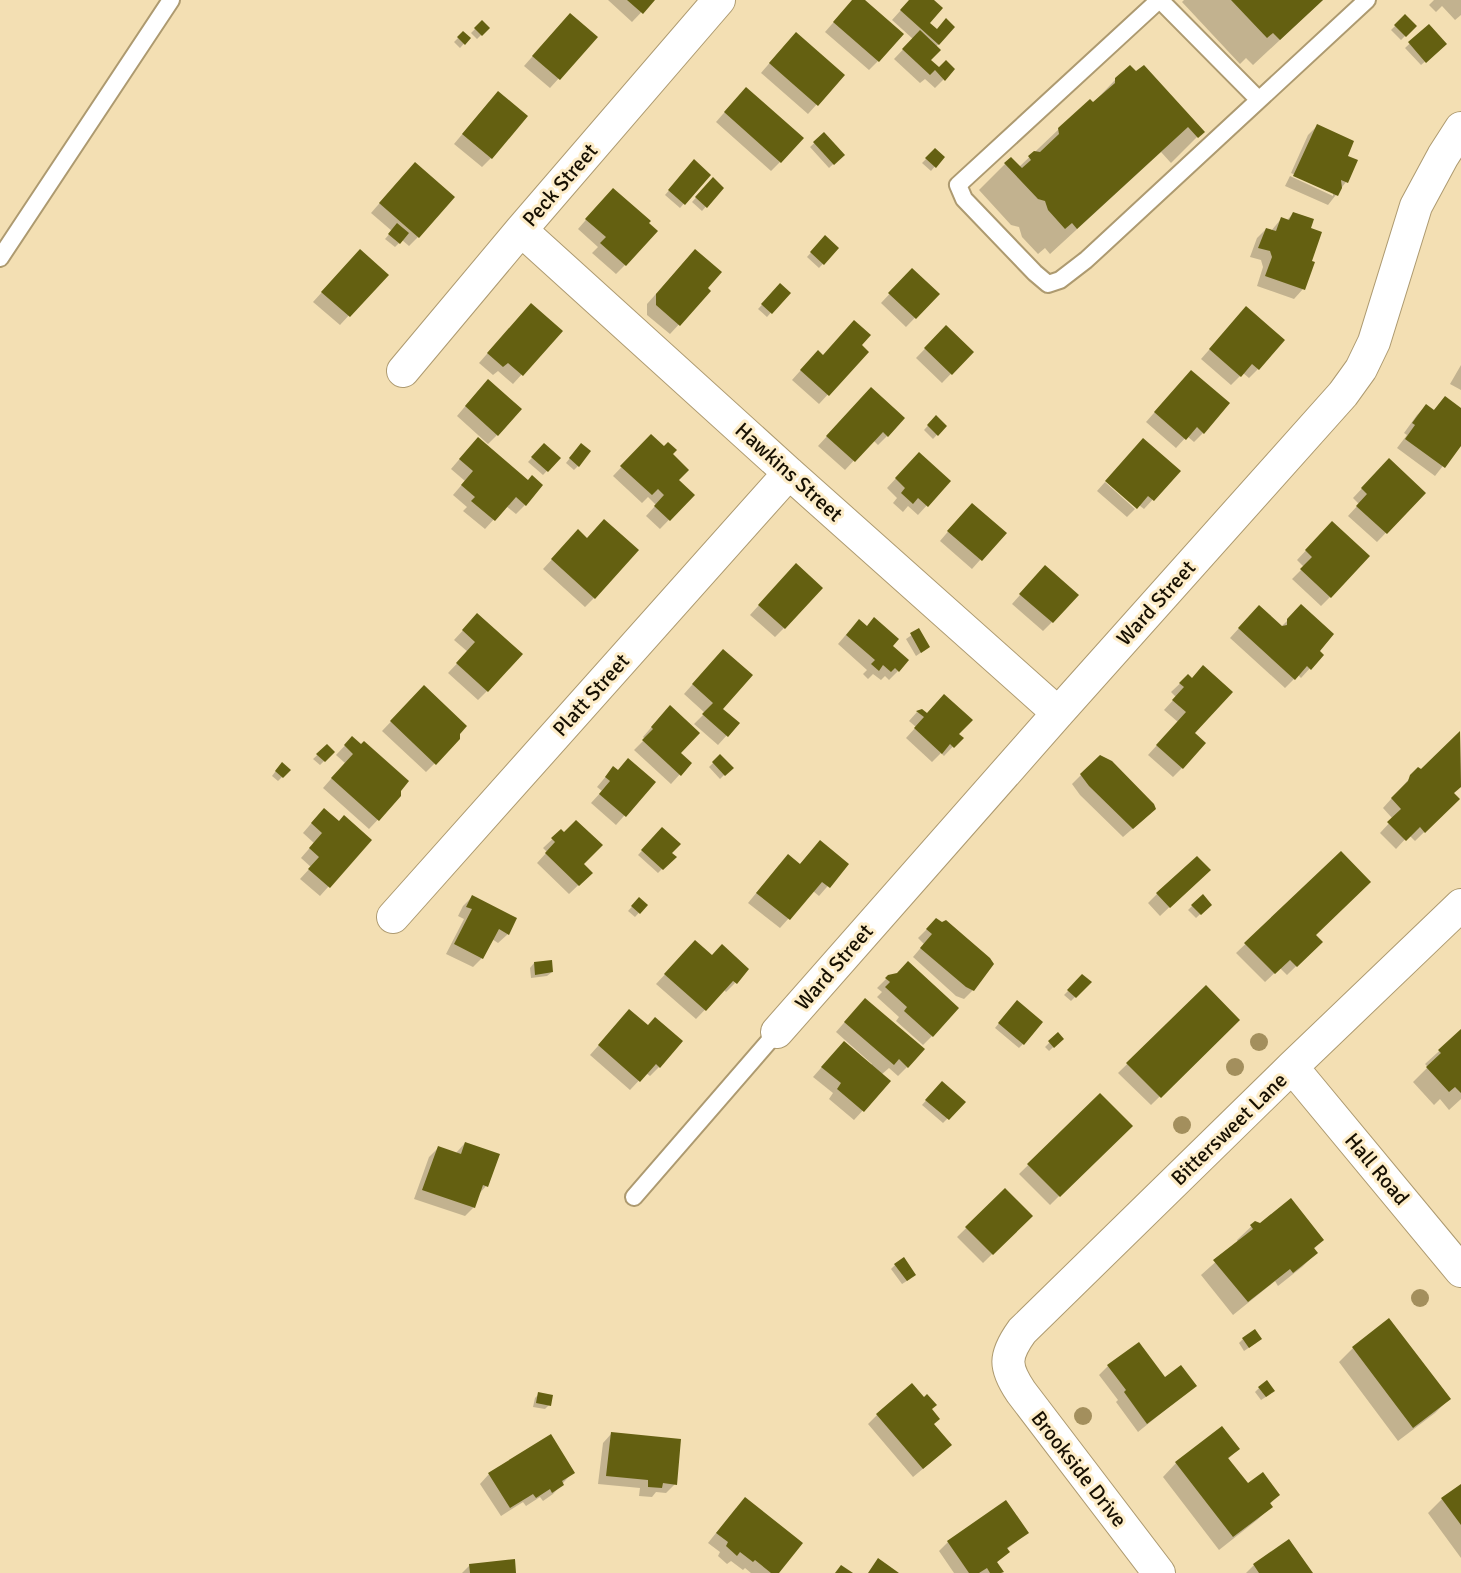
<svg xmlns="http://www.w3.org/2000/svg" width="1461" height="1573" viewBox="0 0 1461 1573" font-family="Signika,sans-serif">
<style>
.shadow{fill:#0003}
.building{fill:#646011}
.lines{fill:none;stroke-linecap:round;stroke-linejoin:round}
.service-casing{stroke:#ad9a70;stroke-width:20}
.minor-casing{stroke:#ad9a70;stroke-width:34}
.service{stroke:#fff;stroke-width:16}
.minor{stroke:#fff;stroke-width:32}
.tree{fill:#a38f5d}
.labels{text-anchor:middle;stroke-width:6;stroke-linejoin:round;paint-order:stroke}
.street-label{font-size:21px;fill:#171002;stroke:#fdedc9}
</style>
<rect width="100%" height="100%" fill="#f3dfb3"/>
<!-- shadow -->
<path class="shadow" d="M 608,0 L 653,0 L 632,22 Z
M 853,0 L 862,0 L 878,61 L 869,70 L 825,32 Z
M 910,0 L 932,0 L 928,23 L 936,30 L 953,27 L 936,47 L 929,60 L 939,69 L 953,70 L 935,88 L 925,79 L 920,83 L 894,59 L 913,39 L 892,20 Z
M 1184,0 L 1323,0 L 1253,65 L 1246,58 L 1240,64 L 1182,2 Z
M 1434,0 L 1461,0 L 1461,15 L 1455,20 L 1442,6 L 1436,12 L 1429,5 Z
M 1405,16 L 1415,26 L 1401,40 L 1391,30 Z
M 482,22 L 488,28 L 477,39 L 471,33 Z
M 561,24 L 596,37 L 550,88 L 524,66 Z
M 1429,26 L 1441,48 L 1421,65 L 1405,48 Z
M 463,33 L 469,38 L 460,48 L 454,42 Z
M 787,43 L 843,75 L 808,114 L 761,73 Z
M 1116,79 L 1203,131 L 1171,163 L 1161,152 L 1050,254 L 1045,248 L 1038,254 L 1022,237 L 1019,227 L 1011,225 L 979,190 L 1005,164 L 1019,167 L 1059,129 L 1092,104 Z
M 737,98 L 780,162 L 771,171 L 716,122 Z
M 489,102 L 491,158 L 482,167 L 454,144 Z
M 1317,126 L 1346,157 L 1346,182 L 1328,205 L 1285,186 L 1290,176 L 1333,196 L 1333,192 L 1291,173 L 1308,135 Z
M 824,134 L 843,155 L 829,168 L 810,147 Z
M 935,150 L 943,157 L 931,171 L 922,163 Z
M 690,166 L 709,175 L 680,208 L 665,195 Z
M 406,173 L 418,237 L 409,246 L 402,240 L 395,247 L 385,239 L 392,231 L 371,213 Z
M 713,179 L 722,188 L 702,211 L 692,202 Z
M 604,199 L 625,265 L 616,274 L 592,253 L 598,247 L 578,229 Z
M 1293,214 L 1309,229 L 1303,289 L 1294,299 L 1257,286 L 1263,267 L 1261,260 L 1250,257 L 1257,238 L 1266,229 L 1271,231 L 1281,219 L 1286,221 Z
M 825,237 L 837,249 L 819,268 L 807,257 Z
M 351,260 L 386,275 L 340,325 L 313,302 Z
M 686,260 L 709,292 L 670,334 L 647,315 L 647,304 Z
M 912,270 L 938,294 L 906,327 L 881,303 Z
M 780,285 L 788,293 L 767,317 L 758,309 Z
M 522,314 L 561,331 L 513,384 L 498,371 L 493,375 L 479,363 Z
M 1238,317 L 1258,369 L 1249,378 L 1243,373 L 1231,385 L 1201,359 Z
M 946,327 L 972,352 L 942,383 L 916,358 Z
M 860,346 L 867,352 L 819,404 L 792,380 L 809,361 Z
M 1461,365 L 1461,390 L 1450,384 Z
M 1182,381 L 1203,433 L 1194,442 L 1187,436 L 1176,448 L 1146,422 Z
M 479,390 L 497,435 L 488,444 L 457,416 Z
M 862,398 L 887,436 L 878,445 L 873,440 L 845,470 L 818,446 Z
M 1445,398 L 1461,410 L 1461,443 L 1435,476 L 1397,448 L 1407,435 L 1404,433 L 1417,415 L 1426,406 L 1433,411 Z
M 936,417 L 945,426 L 933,439 L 924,430 Z
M 651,436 L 671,454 L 677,480 L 693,495 L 660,529 L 646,516 L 656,505 L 648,497 L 642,503 L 613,476 Z
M 544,445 L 559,458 L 543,475 L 528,462 Z
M 469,448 L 525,505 L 516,514 L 506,506 L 485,529 L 463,511 L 467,507 L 453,495 L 465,481 L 451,469 Z
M 577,449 L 578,466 L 574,470 L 566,463 Z
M 910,463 L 949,481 L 918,515 L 908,506 L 903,512 L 893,503 L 897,498 L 887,488 Z
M 1380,469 L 1424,493 L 1377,542 L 1348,516 L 1359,504 L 1353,498 Z
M 1179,471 L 1144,509 L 1107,480 Z
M 1105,482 L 1135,509 L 1127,517 L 1097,491 Z
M 963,514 L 1004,533 L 972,569 L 940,541 Z
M 1323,532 L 1330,597 L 1321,606 L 1292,579 L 1304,567 L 1297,560 Z
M 569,541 L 594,598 L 585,607 L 543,569 Z
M 787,574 L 784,628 L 775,637 L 750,615 Z
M 1036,577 L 1052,622 L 1043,631 L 1012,604 Z
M 1301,607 L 1318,651 L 1322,655 L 1301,678 L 1298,675 L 1285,688 L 1230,638 L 1250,616 L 1281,627 Z
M 477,615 L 487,691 L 478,700 L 448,673 L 468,652 L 454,640 Z
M 850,630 L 891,646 L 898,671 L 889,680 L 885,676 L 881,680 L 873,674 L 868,679 L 863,674 L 867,670 L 838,644 Z
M 919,630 L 929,647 L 916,656 L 906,639 Z
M 714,660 L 727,735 L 718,745 L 694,724 L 705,713 L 684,694 Z
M 1188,676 L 1193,733 L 1182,768 L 1173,777 L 1148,755 L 1178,722 L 1164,710 L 1176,697 L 1171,692 Z
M 424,687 L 458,734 L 459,739 L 426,772 L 382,731 Z
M 917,712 L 961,738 L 944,756 L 941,753 L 932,762 L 906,738 L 916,727 L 909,721 Z
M 661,716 L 679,754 L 690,763 L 671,784 L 634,750 L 645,739 L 643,737 Z
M 1460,734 L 1461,785 L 1452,793 L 1458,799 L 1415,841 L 1409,835 L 1396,849 L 1380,833 L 1393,819 L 1383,808 L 1418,769 L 1421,771 Z
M 352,738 L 399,790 L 400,796 L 369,829 L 323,788 L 345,763 L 336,755 Z
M 327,746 L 333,752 L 320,765 L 313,759 Z
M 720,756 L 731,768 L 720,779 L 709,767 Z
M 1100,756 L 1145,818 L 1123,837 L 1080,795 L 1072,784 Z
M 278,768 L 289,770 L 278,781 L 272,776 Z
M 613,768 L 617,772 L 654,782 L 616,825 L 591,803 L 602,791 L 597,787 Z
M 315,819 L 338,823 L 370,840 L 320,896 L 300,879 L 311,867 L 301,858 L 314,843 L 303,833 Z
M 662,829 L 670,853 L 674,857 L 658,873 L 638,855 Z
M 561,831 L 582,864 L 591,873 L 569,894 L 537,863 L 547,852 L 543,848 Z
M 820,842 L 847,864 L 819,896 L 813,891 L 780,928 L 748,903 L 779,865 L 799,865 Z
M 1341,853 L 1314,935 L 1321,942 L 1287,975 L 1280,968 L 1265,982 L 1236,953 Z
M 1199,879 L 1160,916 L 1148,903 L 1157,894 Z
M 1202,896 L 1210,905 L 1196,918 L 1188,910 Z
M 472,897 L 508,934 L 498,943 L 492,939 L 482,958 L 473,967 L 446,954 L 464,919 L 458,916 L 463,906 Z
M 639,899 L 646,905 L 635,917 L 628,911 Z
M 936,920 L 973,990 L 964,999 L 956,996 L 913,957 L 924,944 L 918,938 Z
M 695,942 L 735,983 L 726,992 L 724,990 L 696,1019 L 656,984 Z
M 534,963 L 552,972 L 547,976 L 531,978 L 530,968 Z
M 889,976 L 932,1036 L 923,1045 L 896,1021 L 899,1017 L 877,997 L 882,992 L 877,988 Z
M 1083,976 L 1090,982 L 1071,1001 L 1064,995 Z
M 1206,987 L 1238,1020 L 1151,1105 L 1118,1073 Z
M 1013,1006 L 1023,1044 L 1019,1048 L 995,1028 Z
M 856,1009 L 907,1067 L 898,1076 L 889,1068 L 881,1075 L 889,1082 L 854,1120 L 829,1099 L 833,1093 L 813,1077 L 835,1052 L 870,1066 L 872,1064 L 836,1032 Z
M 621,1020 L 647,1027 L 659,1067 L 650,1076 L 646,1073 L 630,1090 L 590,1055 Z
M 1461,1031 L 1461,1099 L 1449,1110 L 1440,1099 L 1434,1105 L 1413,1082 L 1428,1067 L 1425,1064 Z
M 1058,1034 L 1062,1039 L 1049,1051 L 1045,1047 Z
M 938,1087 L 964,1102 L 943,1123 L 922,1105 Z
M 1100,1095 L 1130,1126 L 1050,1205 L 1019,1174 Z
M 465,1143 L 498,1155 L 486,1186 L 478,1195 L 474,1207 L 465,1216 L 414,1199 L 429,1157 L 438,1148 L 456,1153 Z
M 1005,1190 L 1031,1216 L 983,1263 L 957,1237 Z
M 1255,1223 L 1322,1240 L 1313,1250 L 1316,1253 L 1302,1267 L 1278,1286 L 1275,1281 L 1233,1315 L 1201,1275 L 1238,1242 L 1237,1240 Z
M 895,1265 L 910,1279 L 902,1284 L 891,1269 Z
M 1389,1320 L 1449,1399 L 1435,1413 L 1398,1441 L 1339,1362 L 1353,1348 Z
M 1243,1339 L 1256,1343 L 1244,1351 L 1239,1343 Z
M 1108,1366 L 1164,1379 L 1195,1386 L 1138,1432 L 1116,1402 L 1118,1400 L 1099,1375 Z
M 1259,1388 L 1269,1395 L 1261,1400 L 1255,1392 Z
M 539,1394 L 549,1405 L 545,1409 L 533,1407 L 535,1398 Z
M 930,1409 L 941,1454 L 913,1477 L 868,1424 L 877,1415 Z
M 612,1433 L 675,1484 L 666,1493 L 656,1492 L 652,1497 L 639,1496 L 640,1488 L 598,1484 L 603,1443 Z
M 1238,1449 L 1228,1459 L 1247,1485 L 1278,1495 L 1269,1505 L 1271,1507 L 1257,1520 L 1219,1550 L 1163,1477 L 1176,1463 Z
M 573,1472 L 553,1494 L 543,1501 L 540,1497 L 526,1506 L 523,1502 L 501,1516 L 480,1484 L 489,1474 Z
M 1461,1485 L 1461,1558 L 1428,1513 L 1442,1499 Z
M 1005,1502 L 1027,1533 L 1006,1550 L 1008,1552 L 996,1563 L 1000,1573 L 954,1573 L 939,1551 L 948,1542 Z
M 736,1508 L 777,1573 L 751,1573 L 745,1568 L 743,1570 L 731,1561 L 727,1564 L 718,1556 L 720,1552 L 708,1543 Z
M 1289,1541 L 1311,1573 L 1246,1573 L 1254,1565 Z
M 470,1565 L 515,1573 L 462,1573 Z"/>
<!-- building -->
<path class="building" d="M 627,0 L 655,0 L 643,14 Z
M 852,0 L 865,0 L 904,34 L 879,62 L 833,22 Z
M 909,0 L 934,0 L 943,8 L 930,23 L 937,29 L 946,18 L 955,27 L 939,45 L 900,10 Z
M 1231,0 L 1323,0 L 1280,40 L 1273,33 L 1267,38 Z
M 570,13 L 598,37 L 560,80 L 532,56 Z
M 1405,14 L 1417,26 L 1406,37 L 1394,25 Z
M 482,20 L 490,28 L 482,36 L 474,28 Z
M 1429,24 L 1447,44 L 1426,63 L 1408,42 Z
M 920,30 L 941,50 L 931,60 L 939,67 L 946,60 L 955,69 L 945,81 L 935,70 L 930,75 L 902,49 Z
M 463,31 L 471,38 L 465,45 L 457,37 Z
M 796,32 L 845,75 L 818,106 L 769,63 Z
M 1130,65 L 1136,71 L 1144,65 L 1205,132 L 1198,138 L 1188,127 L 1077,229 L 1072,223 L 1065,229 L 1048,210 L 1045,201 L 1038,199 L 1004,163 L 1011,157 L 1022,168 L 1031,160 L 1028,156 L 1034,151 L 1040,152 L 1059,134 L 1058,128 L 1090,99 L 1093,102 L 1115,83 L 1115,78 Z
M 746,87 L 804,138 L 781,163 L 724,112 Z
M 498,91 L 528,116 L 492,159 L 462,134 Z
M 1317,124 L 1354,141 L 1348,156 L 1358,160 L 1348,183 L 1341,180 L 1342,188 L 1338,196 L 1293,176 Z
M 824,132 L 845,155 L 834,165 L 813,142 Z
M 935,148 L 945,157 L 936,168 L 925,158 Z
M 694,159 L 711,175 L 685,205 L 668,190 Z
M 415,162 L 455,197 L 419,238 L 379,203 Z
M 713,177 L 724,188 L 707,208 L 695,197 Z
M 613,188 L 651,221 L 649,223 L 658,231 L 626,266 L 600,243 L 606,237 L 585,219 Z
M 1293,212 L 1314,219 L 1311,228 L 1322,232 L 1312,261 L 1315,262 L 1305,290 L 1265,276 L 1272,257 L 1270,251 L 1258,248 L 1266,228 L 1276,231 L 1281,217 L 1289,220 Z
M 397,223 L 409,233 L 400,244 L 388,234 Z
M 825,235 L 839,248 L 824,265 L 810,252 Z
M 360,249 L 389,275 L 350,317 L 321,292 Z
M 695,249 L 722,272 L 708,288 L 711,291 L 680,326 L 656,305 L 656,294 Z
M 912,268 L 940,294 L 916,319 L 888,293 Z
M 780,283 L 791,293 L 772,314 L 761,304 Z
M 531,303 L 563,331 L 523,376 L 508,363 L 503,367 L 487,353 Z
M 1246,306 L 1285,340 L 1259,370 L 1252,364 L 1241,377 L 1209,349 Z
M 854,320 L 871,335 L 862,345 L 869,352 L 829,396 L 800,370 L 818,350 L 823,355 Z
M 946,325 L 974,352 L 952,375 L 924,348 Z
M 1191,370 L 1230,403 L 1204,434 L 1197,427 L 1186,440 L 1154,412 Z
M 488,379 L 522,409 L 498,436 L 465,406 Z
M 871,387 L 905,418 L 888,437 L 883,432 L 855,462 L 826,436 Z
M 1445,396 L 1461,408 L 1461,446 L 1445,468 L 1405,439 L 1415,425 L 1412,423 L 1426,404 L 1434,410 Z
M 936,415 L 947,426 L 938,436 L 927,425 Z
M 651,434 L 664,446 L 668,442 L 677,450 L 673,454 L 689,470 L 679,480 L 695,495 L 670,521 L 654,506 L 664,495 L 658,489 L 652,495 L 620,466 Z
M 478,437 L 528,480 L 532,475 L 543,485 L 526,506 L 516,497 L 495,521 L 471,501 L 475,497 L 461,485 L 473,471 L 459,459 Z
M 1143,438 L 1181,471 L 1154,501 L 1148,496 L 1137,509 L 1105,481 Z
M 544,443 L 561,458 L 548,472 L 531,457 Z
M 581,443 L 591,451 L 579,467 L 569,458 Z
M 919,452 L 951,481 L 928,507 L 918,498 L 913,504 L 901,493 L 905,488 L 895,478 Z
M 1389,458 L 1426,493 L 1387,534 L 1356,506 L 1367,494 L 1361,488 Z
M 972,503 L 1007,533 L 982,561 L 947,531 Z
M 604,519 L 639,550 L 595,599 L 551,559 L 578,529 L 587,538 Z
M 1332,521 L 1370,556 L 1331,598 L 1300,569 L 1312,557 L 1305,550 Z
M 796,563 L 823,588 L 785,629 L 758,605 Z
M 1045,565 L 1079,595 L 1053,623 L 1019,594 Z
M 1301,604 L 1334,634 L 1320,651 L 1324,655 L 1311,670 L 1307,666 L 1295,680 L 1238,628 L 1259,605 L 1282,626 L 1287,625 L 1287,619 Z
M 477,613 L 523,654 L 488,692 L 456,663 L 475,642 L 462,630 Z
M 874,617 L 899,639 L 893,646 L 909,660 L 899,672 L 895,668 L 891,672 L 883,665 L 879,671 L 871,664 L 875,660 L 846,635 L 859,619 L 867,626 Z
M 919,628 L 930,647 L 921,653 L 910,633 Z
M 723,649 L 753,675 L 723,709 L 740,723 L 728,737 L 702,714 L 713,703 L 692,684 Z
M 1203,665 L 1233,692 L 1195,733 L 1206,743 L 1183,769 L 1156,745 L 1186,712 L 1172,700 L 1184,687 L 1179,683 L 1188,674 L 1192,678 Z
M 424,685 L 467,726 L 460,734 L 460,739 L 436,765 L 390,721 Z
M 944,694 L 973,720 L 959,734 L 964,738 L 954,748 L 950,744 L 942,754 L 914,728 L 924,717 L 916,711 L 922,709 L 927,713 Z
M 670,705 L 700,733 L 681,753 L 692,763 L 681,776 L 642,740 L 653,729 L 651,727 Z
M 1460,731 L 1461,787 L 1454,793 L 1460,799 L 1425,833 L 1420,827 L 1406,841 L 1387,822 L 1401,809 L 1391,798 L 1408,781 L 1410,775 L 1418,767 L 1421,769 Z
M 352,736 L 361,744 L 364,741 L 409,781 L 401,791 L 401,796 L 379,821 L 331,778 L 353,754 L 344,745 Z
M 327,744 L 335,752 L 325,762 L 316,754 Z
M 720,754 L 734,768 L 725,776 L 712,762 Z
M 1100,755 L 1112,761 L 1154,804 L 1156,809 L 1133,829 L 1089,786 L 1080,774 Z
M 628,758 L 656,782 L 626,817 L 599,794 L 610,781 L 605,777 L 613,766 L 618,770 Z
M 282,762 L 291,770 L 283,778 L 275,771 Z
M 324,808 L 339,821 L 344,815 L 372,840 L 330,888 L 308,869 L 319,857 L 309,848 L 322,833 L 311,823 Z
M 576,820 L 603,845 L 584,864 L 593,873 L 579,886 L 545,853 L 555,842 L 551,838 L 561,829 L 564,832 Z
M 662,827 L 681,844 L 672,853 L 677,857 L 663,870 L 641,850 Z
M 820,840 L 849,864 L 830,888 L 822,882 L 790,920 L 756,893 L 788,854 L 800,864 Z
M 1341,851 L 1371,882 L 1316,935 L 1323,942 L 1297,967 L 1290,960 L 1275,974 L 1244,943 Z
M 1197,856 L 1211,870 L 1170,908 L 1156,893 Z
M 1203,894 L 1212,905 L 1201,915 L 1191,905 Z
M 472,895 L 517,918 L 509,935 L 499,929 L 483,959 L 454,944 L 472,909 L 466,907 Z
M 639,897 L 648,905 L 640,914 L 631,906 Z
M 936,918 L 942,922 L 946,920 L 990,958 L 994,964 L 974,991 L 966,987 L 920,948 L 932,934 L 926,929 Z
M 695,940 L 712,955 L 722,944 L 749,969 L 737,984 L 733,981 L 706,1011 L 664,974 Z
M 552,960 L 553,972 L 535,975 L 534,962 Z
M 908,961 L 959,1008 L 933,1037 L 904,1011 L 907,1007 L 885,987 L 890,982 L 885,978 L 888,975 L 897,973 Z
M 1082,974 L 1092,982 L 1076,998 L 1067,990 Z
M 1206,985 L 1240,1020 L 1161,1098 L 1126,1063 Z
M 865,998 L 925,1049 L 908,1068 L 899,1059 L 894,1065 L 844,1022 Z
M 1017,1000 L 1043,1022 L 1024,1045 L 998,1023 Z
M 629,1009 L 648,1025 L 655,1017 L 683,1041 L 660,1068 L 656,1064 L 640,1082 L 598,1045 Z
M 1461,1029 L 1461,1093 L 1455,1087 L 1449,1092 L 1426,1067 L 1441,1053 L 1438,1050 Z
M 1058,1032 L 1064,1039 L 1054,1048 L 1048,1041 Z
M 844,1041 L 891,1081 L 864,1112 L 837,1089 L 841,1083 L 821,1067 Z
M 942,1081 L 966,1102 L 949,1120 L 925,1100 Z
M 1100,1093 L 1133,1126 L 1060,1197 L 1027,1164 Z
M 465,1142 L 500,1154 L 488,1187 L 483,1185 L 475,1208 L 422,1190 L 438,1146 L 461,1154 Z
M 1005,1188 L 1033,1216 L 993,1255 L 965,1227 Z
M 1291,1198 L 1324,1240 L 1314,1248 L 1318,1253 L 1293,1273 L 1290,1269 L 1248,1302 L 1213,1260 L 1253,1229 L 1250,1225 L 1255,1221 L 1260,1223 Z
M 904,1257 L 916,1275 L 907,1281 L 894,1264 Z
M 1389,1318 L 1451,1399 L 1413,1428 L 1352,1347 Z
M 1255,1329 L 1262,1339 L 1249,1348 L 1242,1338 Z
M 1139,1342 L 1165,1377 L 1181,1365 L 1197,1386 L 1147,1424 L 1124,1392 L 1126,1390 L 1107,1365 Z
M 1267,1380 L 1275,1391 L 1266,1397 L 1258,1387 Z
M 912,1383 L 924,1397 L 927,1394 L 937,1405 L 932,1409 L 940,1419 L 934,1424 L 952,1445 L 923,1469 L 876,1414 Z
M 538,1392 L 553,1395 L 551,1406 L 536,1403 Z
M 1222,1426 L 1240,1449 L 1228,1458 L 1248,1483 L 1263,1472 L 1280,1495 L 1270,1503 L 1273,1507 L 1233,1537 L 1175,1462 Z
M 611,1432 L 681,1439 L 677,1485 L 663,1483 L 662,1488 L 648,1487 L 648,1480 L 606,1476 Z
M 551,1434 L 575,1473 L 562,1481 L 564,1485 L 552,1493 L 550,1489 L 536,1498 L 533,1494 L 510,1508 L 488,1473 Z
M 1461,1484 L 1461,1525 L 1441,1498 Z
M 745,1497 L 803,1543 L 779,1573 L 771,1573 L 755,1560 L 753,1562 L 740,1552 L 737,1556 L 726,1546 L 728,1542 L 716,1533 Z
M 1006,1500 L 1029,1533 L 1007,1548 L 1010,1552 L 997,1562 L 1004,1572 L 1001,1573 L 990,1573 L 987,1568 L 979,1573 L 969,1573 L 947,1541 Z
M 1289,1539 L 1313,1573 L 1259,1573 L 1253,1564 Z
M 878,1558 L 899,1573 L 868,1573 Z
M 515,1559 L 516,1573 L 470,1573 L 469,1564 Z
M 841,1565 L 853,1573 L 835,1573 Z"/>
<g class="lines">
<defs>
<path id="service" d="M 1159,0 L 958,185 L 964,199 L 1035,273 L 1048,284 L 1060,280 L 1086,260 L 1367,0
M 1160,0 L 1258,99
M 0,258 L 171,0
M 634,1197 L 777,1032"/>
<path id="minor" d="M 521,230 L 789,473 L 1058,713
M 403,371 L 521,230 L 719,0
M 393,917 L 789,473
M 777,1032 L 1058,713 L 1343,394 L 1361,369 L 1374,342 L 1416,206 L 1443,156 L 1461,128
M 1292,1067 L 1461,1271
M 1159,1573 L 1021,1392 C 1004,1367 1004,1356 1022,1331 L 1292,1067 L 1461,905"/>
</defs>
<!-- service casing -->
<use href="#service" class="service-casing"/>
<!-- minor casing -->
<use href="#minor" class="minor-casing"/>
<!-- service -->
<use href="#service" class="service"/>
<!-- minor -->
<use href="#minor" class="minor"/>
</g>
<!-- trees -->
<g class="tree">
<circle cx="1259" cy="1042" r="9"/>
<circle cx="1235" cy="1067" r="9"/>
<circle cx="1182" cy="1125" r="9"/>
<circle cx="1420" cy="1298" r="9"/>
<circle cx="1083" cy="1416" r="9"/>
</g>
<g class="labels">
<!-- street labels -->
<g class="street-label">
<text transform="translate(560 185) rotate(-49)" y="7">Peck Street</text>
<text transform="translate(789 472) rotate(42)" y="7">Hawkins Street</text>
<text transform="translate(1156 603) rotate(-48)" y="7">Ward Street</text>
<text transform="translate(591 695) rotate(-48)" y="7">Platt Street</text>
<text transform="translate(834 967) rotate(-49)" y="7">Ward Street</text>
<text transform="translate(1229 1129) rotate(-44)" y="7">Bittersweet Lane</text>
<text transform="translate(1377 1169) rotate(50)" y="7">Hall Road</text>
<text transform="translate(1079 1469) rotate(52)" y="7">Brookside Drive</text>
</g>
</g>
</svg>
